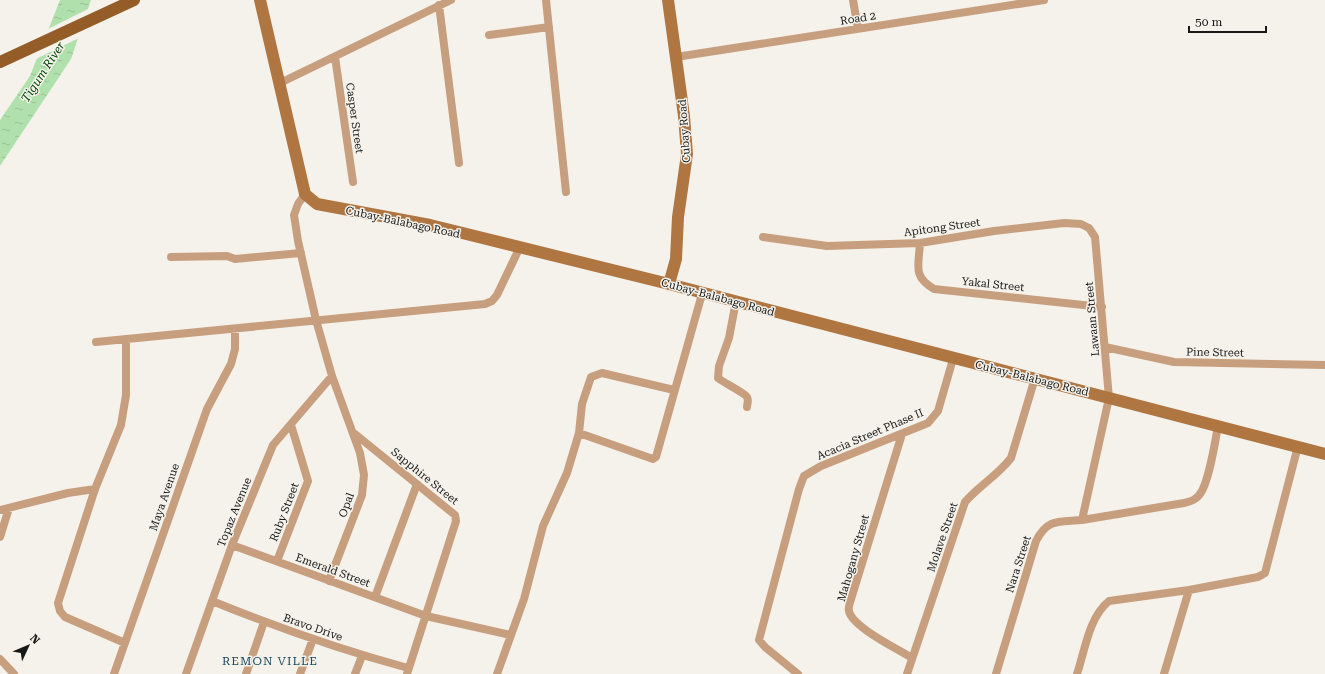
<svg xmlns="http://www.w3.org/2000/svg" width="1325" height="674" viewBox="0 0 1325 674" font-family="'Roboto Serif',serif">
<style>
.water{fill:url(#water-ripples)}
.pier{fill:#f5f2ec}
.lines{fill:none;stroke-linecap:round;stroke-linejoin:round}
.street{stroke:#c89f7e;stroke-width:8}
.secondary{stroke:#b07642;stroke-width:12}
.primary{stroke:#945c27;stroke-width:12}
.labels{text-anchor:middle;stroke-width:3;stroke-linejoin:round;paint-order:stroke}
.street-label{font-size:11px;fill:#181816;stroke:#f5f2ec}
.water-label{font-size:12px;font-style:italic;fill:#014904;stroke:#f5f2ec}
.neighbourhood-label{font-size:12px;letter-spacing:1px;fill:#1c4d5f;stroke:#f5f2ec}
</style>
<defs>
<pattern id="water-ripples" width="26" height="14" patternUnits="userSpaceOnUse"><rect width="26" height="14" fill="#b0e1ad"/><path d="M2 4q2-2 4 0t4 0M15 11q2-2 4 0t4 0" fill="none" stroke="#97c094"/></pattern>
</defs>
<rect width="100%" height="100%" fill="#f5f2ec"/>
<!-- water -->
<path class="water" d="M 60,0 L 91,0 L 71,59 L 0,166 L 0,120 L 30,76 Z"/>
<!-- pier -->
<path class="pier" d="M 90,8 L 81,37 L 34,60 L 46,30 Z"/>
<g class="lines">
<!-- street -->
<path class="street" d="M 546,0 L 566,192
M 853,0 L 858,29
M 439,5 L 459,163
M 489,35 L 549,27
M 335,57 L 353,182
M 676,57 L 1044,0
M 280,83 L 451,0
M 305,194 L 298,204 L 294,215 L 298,241 L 316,320 L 332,376 L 360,453 L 364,475 L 362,495 L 329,581
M 763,237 L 827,246 L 920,243 L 994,231 L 1064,223 L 1081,224 L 1089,228 L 1095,237 L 1109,398 L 1082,520 C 1059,522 1048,518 1036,541 L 996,674
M 920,243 C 919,265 912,276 934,289 L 1102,307
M 171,257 L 227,256 L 235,259 L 301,253
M 736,301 L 729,338 L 719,366 L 718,378 C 724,383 745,393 747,397 C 749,401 747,404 747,407
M 96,342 L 485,304 L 492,301 L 497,295 L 519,249
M 1105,347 L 1174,362 L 1325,365
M 579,433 L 653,459 L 656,457 L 702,294
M 355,434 L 455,515 L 456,521 L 407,674
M 902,434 L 851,599 C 850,602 848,608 849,611 C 852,627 898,649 912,658
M 0,510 L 68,493 L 95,489
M 1082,520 L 1184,503 C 1191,501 1196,500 1200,494 C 1209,482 1215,442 1218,426
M 0,537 L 9,508
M 232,545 L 426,616 L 511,635
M 277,561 L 308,481 L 291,425
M 375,597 L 417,484
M 212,601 C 276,627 341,650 408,668
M 125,643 L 65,617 L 60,611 L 58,603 L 95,489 L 121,425 L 126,395 L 126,339
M 0,659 L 14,674
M 114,674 L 207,409 L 231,364 L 235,349 L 235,329
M 186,674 L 232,545 L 273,445 L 332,376
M 246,674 L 264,622
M 300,674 L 313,639
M 355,674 L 362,656
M 497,674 L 524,599 L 543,526 L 567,473 L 579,433 L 582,404 L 591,377 L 602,373 L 674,390
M 798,674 L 765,647 L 759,640 L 799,489 L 804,476 L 821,466 L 928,423 L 938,411 L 953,359
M 907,674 L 965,502 C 980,485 998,475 1011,458 L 1035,378
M 1077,674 C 1085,650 1089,617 1109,601 L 1189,590 L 1258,577 L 1265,573 L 1298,446
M 1164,674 L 1189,590"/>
<!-- secondary -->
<path class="secondary" d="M 260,0 L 305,194 L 317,204 L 430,225 L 669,284 L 1325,454
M 668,0 L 684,116 L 687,154 L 678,217 L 676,259 L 669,284"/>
<!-- primary -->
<path class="primary" d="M 0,62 L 134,0"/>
</g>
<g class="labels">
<!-- street labels -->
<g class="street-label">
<text transform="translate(858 18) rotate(-9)" y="4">Road 2</text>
<text transform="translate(355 118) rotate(82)" y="4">Casper Street</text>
<text transform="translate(684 131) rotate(-94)" y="4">Cubay Road</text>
<text transform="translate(403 222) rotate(12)" y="4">Cubay-Balabago Road</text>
<text transform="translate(942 227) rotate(-8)" y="4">Apitong Street</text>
<text transform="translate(993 284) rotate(6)" y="4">Yakal Street</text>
<text transform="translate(718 297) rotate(15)" y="4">Cubay-Balabago Road</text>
<text transform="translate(1092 319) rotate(-95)" y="4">Lawaan Street</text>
<text transform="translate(1215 352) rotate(1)" y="4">Pine Street</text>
<text transform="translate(1032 378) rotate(14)" y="4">Cubay-Balabago Road</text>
<text transform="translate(870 434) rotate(-23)" y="4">Acacia Street Phase II</text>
<text transform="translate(425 476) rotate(39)" y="4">Sapphire Street</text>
<text transform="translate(164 497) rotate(-71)" y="4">Maya Avenue</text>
<text transform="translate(346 505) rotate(-70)" y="4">Opal</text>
<text transform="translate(234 512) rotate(-68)" y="4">Topaz Avenue</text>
<text transform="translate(284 512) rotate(-69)" y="4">Ruby Street</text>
<text transform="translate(942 537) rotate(-71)" y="4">Molave Street</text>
<text transform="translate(853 558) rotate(-74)" y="4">Mahogany Street</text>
<text transform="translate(1018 564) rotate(-72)" y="4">Nara Street</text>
<text transform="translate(333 570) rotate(20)" y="4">Emerald Street</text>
<text transform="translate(313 627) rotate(19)" y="4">Bravo Drive</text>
</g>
<!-- water labels -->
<g class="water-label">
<text transform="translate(43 72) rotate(-57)" y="4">Tigum River</text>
</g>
<!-- neighbourhood labels -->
<g class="neighbourhood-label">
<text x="270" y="665">REMON VILLE</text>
</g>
</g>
<!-- north arrow -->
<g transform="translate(28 646) rotate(46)" stroke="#f5f2ec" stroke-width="3" paint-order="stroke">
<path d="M0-3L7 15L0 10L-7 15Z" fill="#181816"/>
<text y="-6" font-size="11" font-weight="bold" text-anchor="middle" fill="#181816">N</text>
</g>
<!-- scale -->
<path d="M1189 26v6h77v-6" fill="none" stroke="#181816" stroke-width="2"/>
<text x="1195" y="26" font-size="12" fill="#181816" stroke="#f5f2ec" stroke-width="3" paint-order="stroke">50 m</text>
</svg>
